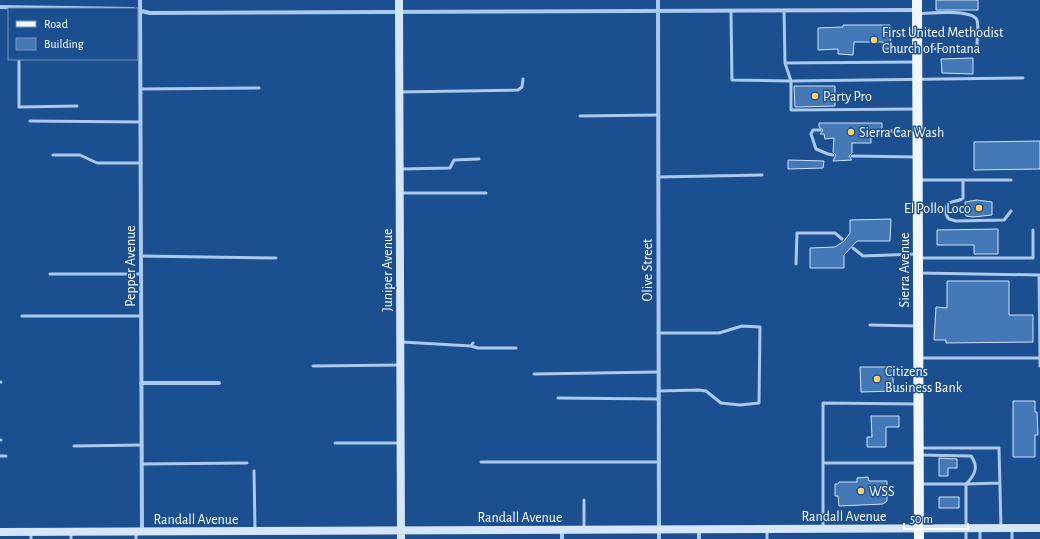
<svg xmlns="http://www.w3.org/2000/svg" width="1040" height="539" viewBox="0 0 1040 539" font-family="'Alegreya Sans',sans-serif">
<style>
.building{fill:#4478b7;stroke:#cfe3fa}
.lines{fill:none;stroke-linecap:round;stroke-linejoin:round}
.lane{stroke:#a9c9ee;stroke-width:3}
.street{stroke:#a9c9ee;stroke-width:4}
.secondary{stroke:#d6e6fa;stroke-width:8}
.primary{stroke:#f0f6ff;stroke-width:10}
.poi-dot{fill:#ffd166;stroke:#1b4f8f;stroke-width:1.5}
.labels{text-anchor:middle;stroke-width:3;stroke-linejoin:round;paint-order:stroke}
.poi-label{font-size:14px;fill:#fff;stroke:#1b4f8f;text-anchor:start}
.street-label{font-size:14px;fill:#fff;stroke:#1b4f8f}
</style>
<rect width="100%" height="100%" fill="#1b4f8f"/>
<!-- building -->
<path class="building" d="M 936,0 L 978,0 L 978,10 L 936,10 Z
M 843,25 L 890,25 L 891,49 L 883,49 L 883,42 L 854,42 L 853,55 L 838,54 L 838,49 L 818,50 L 818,28 L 843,27 Z
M 973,58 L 973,74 L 942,73 L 941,59 Z
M 794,86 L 835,86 L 835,106 L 795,107 Z
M 819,123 L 882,123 L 882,128 L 879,131 L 883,134 L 871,134 L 871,143 L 852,143 L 852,153 L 849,156 L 852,160 L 833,161 L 836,155 L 833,152 L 834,138 L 825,139 L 824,134 L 820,134 L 823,130 L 819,127 Z
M 1040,141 L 1040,169 L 974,170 L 974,142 Z
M 788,160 L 824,161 L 823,168 L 788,169 Z
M 977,200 L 992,202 L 992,215 L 973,217 L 966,216 L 965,202 Z
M 891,219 L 890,241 L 857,241 L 844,255 L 844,268 L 810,268 L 810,248 L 835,247 L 844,241 L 850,233 L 850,220 Z
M 998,229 L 998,254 L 974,254 L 974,245 L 937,245 L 937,230 Z
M 947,281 L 1009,281 L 1009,315 L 1033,315 L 1033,342 L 946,343 L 946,340 L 934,340 L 936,307 L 947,308 Z
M 860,367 L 892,367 L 894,391 L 861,392 Z
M 1013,401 L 1035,401 L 1035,412 L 1037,412 L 1038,435 L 1035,435 L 1035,457 L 1013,457 Z
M 871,416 L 899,416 L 899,427 L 886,427 L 886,447 L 867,447 L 867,437 L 872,437 Z
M 939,458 L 957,459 L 957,468 L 948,468 L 948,476 L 939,476 Z
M 868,477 L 869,481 L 887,481 L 887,501 L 883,504 L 839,506 L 838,496 L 835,496 L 835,484 L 838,484 L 839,482 L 857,482 L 857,478 Z
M 939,497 L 959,497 L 959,508 L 939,508 Z"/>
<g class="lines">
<!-- lane -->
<path class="lane" d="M 731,12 L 732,80 L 791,81 L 785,63 L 784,11
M 918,14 C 928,13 972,9 977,20 C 979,26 977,38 977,45 L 975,48 L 919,49
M 19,59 L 19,107 L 77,106
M 785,63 L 916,62
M 141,89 L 259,88
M 399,92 L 518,90 L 522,87 L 523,79
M 915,109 L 791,110 L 791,81 L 1023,78
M 580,116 L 658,115
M 30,121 L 141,122
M 820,130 L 813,130 L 811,134 L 816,149 L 828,154 L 833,155
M 882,131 L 917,131
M 53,155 L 80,155 L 97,163 L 141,163
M 852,156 L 916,157
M 401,169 L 450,168 L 454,160 L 479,159
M 658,177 L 762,175
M 920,180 L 1011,180
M 963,180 L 963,198 C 956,204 947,198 946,210 C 946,214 946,216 949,219 L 956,221 L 1004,220 L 1011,211
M 401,193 L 486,193
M 853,248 L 863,256 L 916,254
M 141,256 L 276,258
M 920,258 L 1033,258 L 1033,230
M 796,264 L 797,233 L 835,233 L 842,239
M 920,273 L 1039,275 L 1040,358
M 50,274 L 141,274
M 22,316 L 141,316
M 870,325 L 917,326
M 658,333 L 719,333 L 742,326 L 760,327 L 759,403 L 740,405 L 721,403 L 706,391 L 699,390 L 658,391
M 402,342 L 471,346 L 473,343
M 471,346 L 478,348 L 516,348
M 919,358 L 1040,358 L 1040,366
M 313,366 L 400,365
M 534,374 L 658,372
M 0,382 L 1,382
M 558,398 L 658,399
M 0,440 L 1,440
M 335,443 L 400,443
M 74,446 L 142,445
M 921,448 L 999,448 L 1001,528
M 920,455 L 971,456 C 979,467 975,475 966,484
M 0,456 L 6,456
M 481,462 L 659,462
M 823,463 L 917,463
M 142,464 L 247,463
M 254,471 L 255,530
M 920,484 L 966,484 L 966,539
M 966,484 L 1000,483
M 584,500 L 584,530
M 823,527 L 823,403 L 917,404
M 1012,529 L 1012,539
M 767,531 L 767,539
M 31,532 L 31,539
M 71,532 L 71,539
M 136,532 L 136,539
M 980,539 L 980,530"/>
<!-- street -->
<path class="street" d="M 140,0 L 142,532
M 658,0 L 659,539
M 0,7 L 133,9
M 137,10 L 150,13 L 917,10
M 141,383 L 219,383
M 699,529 L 699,539
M 562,539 L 562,530"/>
<!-- secondary -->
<path class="secondary" d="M 399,0 L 401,539
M 0,532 L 1040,528"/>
<!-- primary -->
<path class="primary" d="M 917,0 L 919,539"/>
</g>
<!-- markers -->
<g class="poi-dot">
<circle cx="874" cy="40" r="4"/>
<circle cx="815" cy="96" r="4"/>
<circle cx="851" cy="132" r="4"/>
<circle cx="979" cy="208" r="4"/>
<circle cx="877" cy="379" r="4"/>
<circle cx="861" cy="491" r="4"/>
</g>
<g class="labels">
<!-- poi labels -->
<g class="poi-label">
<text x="882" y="37">First United Methodist<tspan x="882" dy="16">Church of Fontana</tspan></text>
<text x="823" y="101">Party Pro</text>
<text x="859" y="137">Sierra Car Wash</text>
<text x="971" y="213" text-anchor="end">El Pollo Loco</text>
<text x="885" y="376">Citizens<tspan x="885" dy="16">Business Bank</tspan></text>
<text x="869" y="496">WSS</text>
</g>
<!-- street labels -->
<g class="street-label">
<text transform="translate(130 266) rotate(-90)" y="5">Pepper Avenue</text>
<text transform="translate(387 270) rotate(-90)" y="5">Juniper Avenue</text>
<text transform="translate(647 270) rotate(-90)" y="5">Olive Street</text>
<text transform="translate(904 270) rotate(-90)" y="5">Sierra Avenue</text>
<text x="844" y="521">Randall Avenue</text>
<text x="520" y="522">Randall Avenue</text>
<text x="196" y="524">Randall Avenue</text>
</g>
</g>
<!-- legend -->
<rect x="8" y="8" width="130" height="52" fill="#1b4f8f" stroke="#7695bc"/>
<rect x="16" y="21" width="20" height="6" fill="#f0f6ff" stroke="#7695bc"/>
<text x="44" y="28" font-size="12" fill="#ffffff">Road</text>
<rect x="16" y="38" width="20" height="12" fill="#4478b7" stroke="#7695bc"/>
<text x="44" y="48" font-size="12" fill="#ffffff">Building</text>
<!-- scale -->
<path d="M904 523v6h64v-6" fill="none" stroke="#ffffff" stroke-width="2"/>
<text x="910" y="523" font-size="12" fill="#ffffff" stroke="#1b4f8f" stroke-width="3" paint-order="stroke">50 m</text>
</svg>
